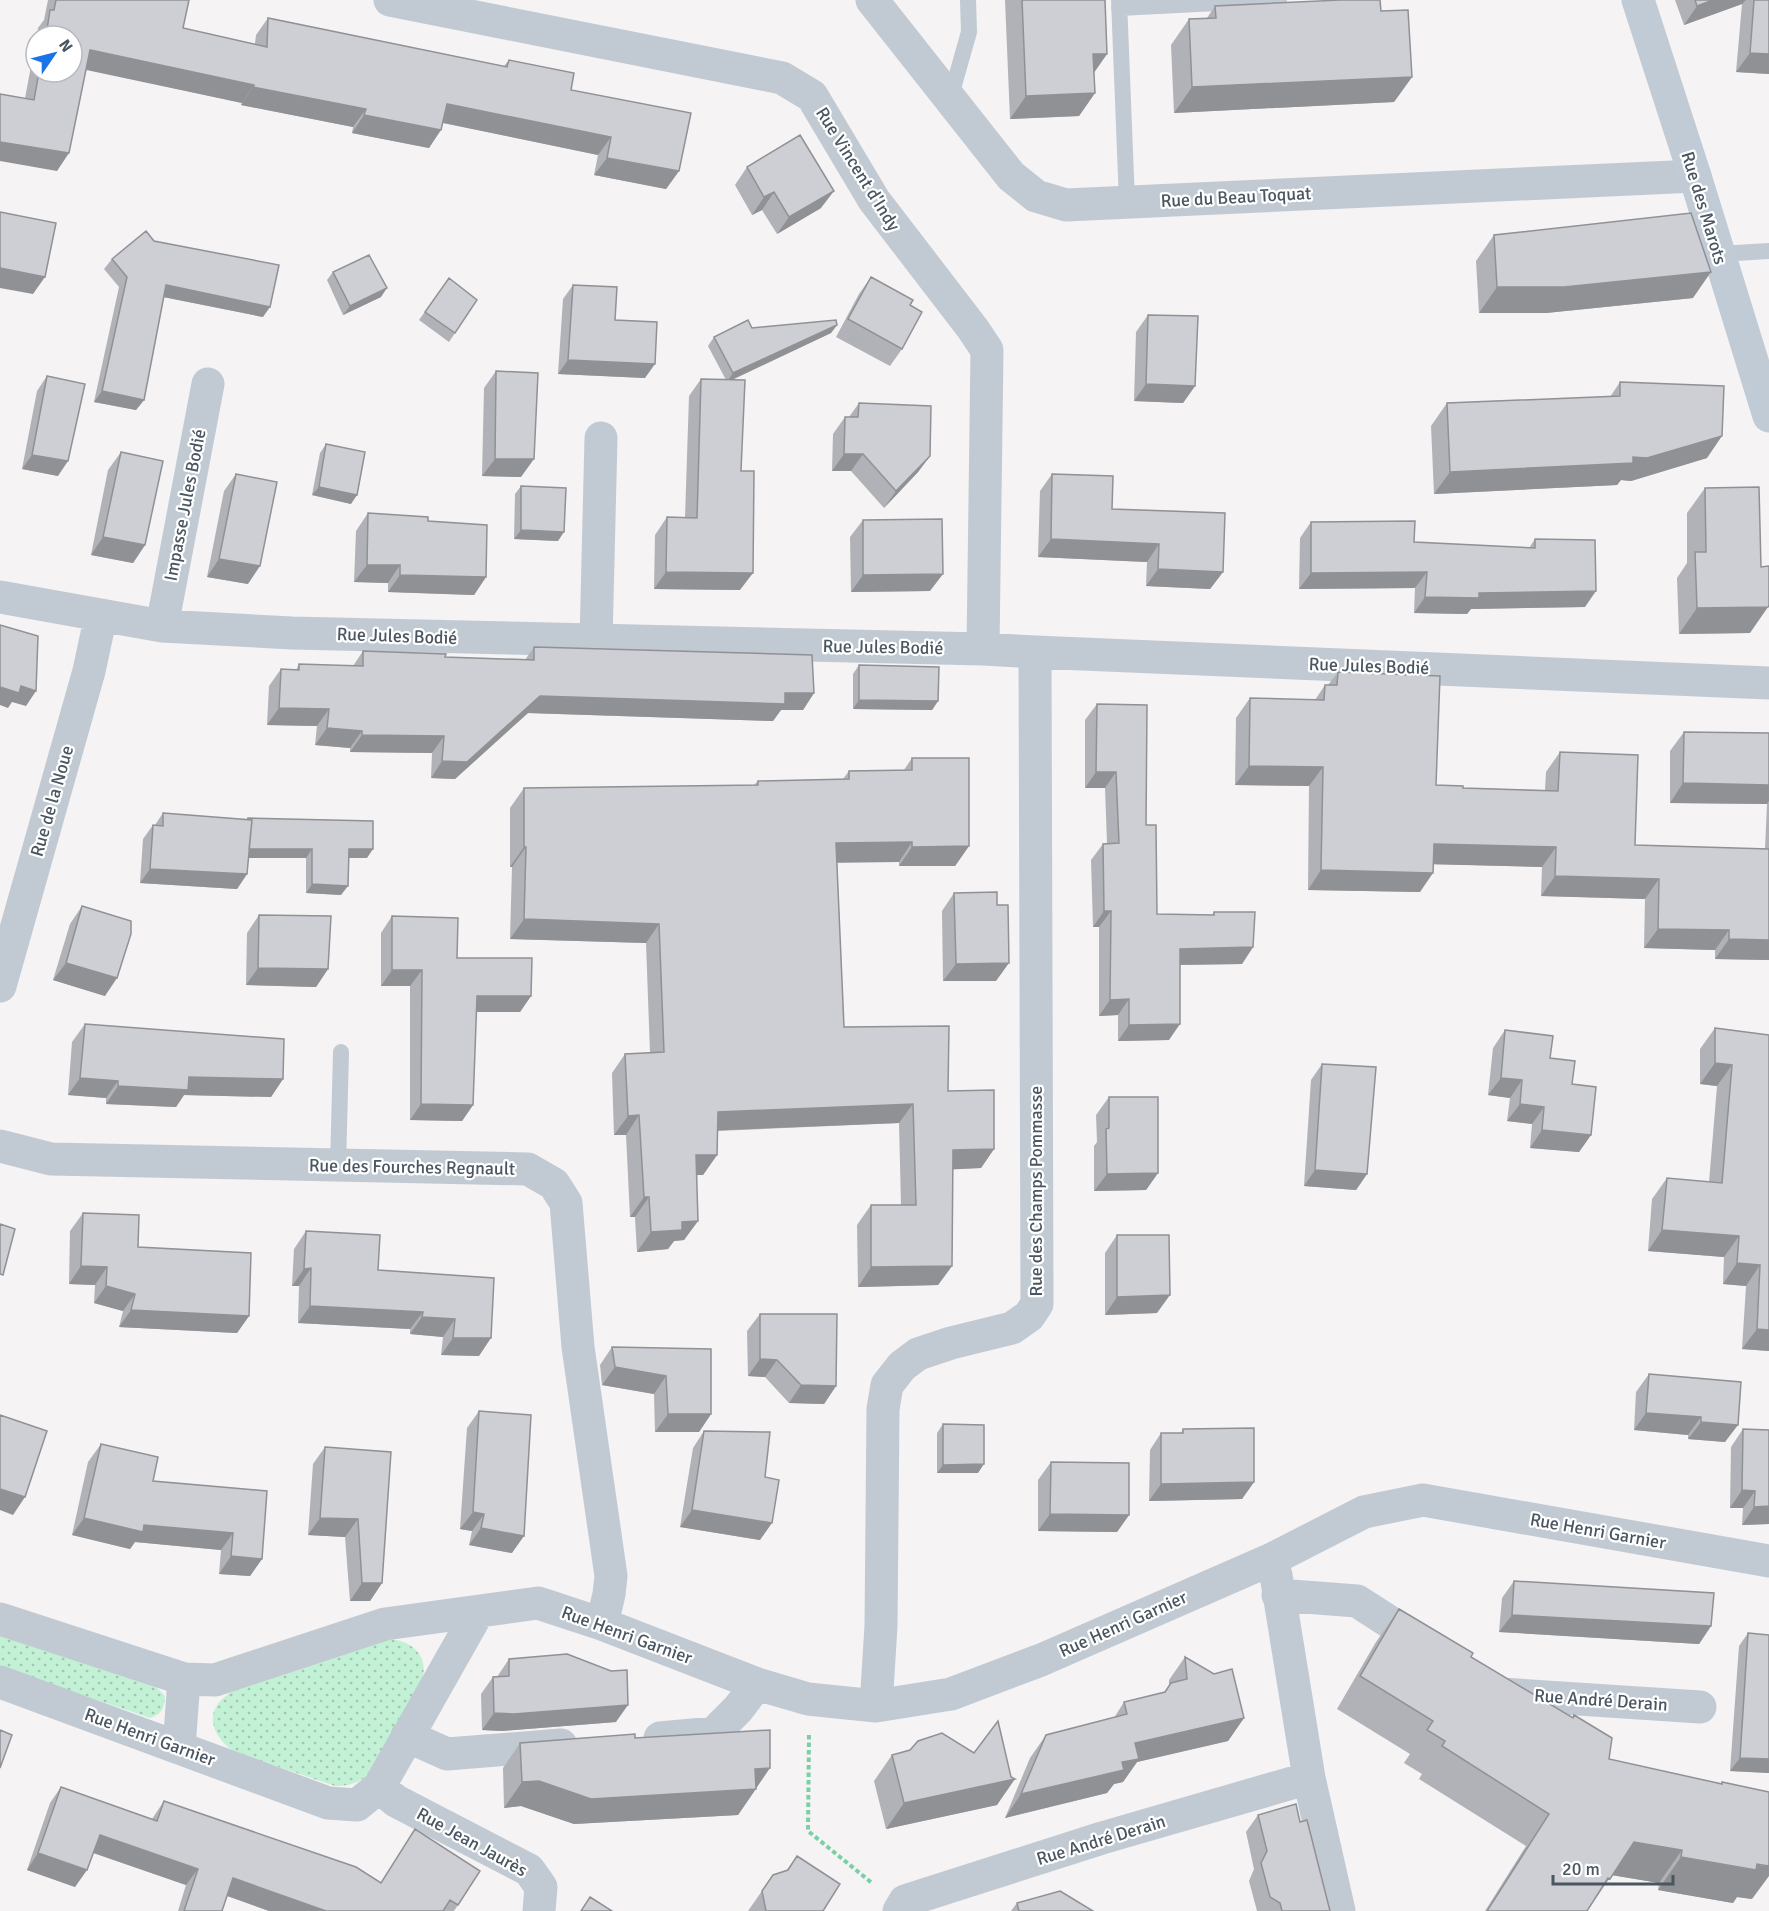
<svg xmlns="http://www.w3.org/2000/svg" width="1769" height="1911" viewBox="0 0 1769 1911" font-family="Signika,sans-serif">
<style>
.grass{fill:url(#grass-dots)}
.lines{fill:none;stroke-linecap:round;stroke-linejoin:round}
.path{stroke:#7ad0a6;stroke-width:4;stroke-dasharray:4.5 3;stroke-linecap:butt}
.service{stroke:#c1cad2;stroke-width:16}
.minor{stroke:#c1cad2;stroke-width:33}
.secondary{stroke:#c1cbd6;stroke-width:33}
.wall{fill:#b0b2b7}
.shaded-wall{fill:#909195}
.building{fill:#cdcfd5;stroke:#909195;stroke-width:1.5}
.labels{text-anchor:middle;stroke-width:4.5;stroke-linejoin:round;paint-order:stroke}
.street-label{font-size:18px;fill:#4a5661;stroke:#fff}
</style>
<defs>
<pattern id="grass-dots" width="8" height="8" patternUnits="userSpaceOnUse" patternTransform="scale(1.5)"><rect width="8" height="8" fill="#c3f1d5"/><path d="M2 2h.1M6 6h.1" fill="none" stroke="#a0c6b0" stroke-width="1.8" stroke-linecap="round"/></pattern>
</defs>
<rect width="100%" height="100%" fill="#f5f3f3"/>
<!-- grass -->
<path class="grass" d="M 0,1631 L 152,1683 L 165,1696 C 164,1709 162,1714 150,1718 L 0,1667 Z
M 387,1639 C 408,1639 428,1653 423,1676 C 421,1686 413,1696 408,1705 C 394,1729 380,1753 366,1777 C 355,1784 348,1786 335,1786 L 235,1752 C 221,1744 206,1724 216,1707 C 220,1700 227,1695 233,1690 Z"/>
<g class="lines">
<!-- path -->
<path class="path" d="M 809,1735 L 808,1831 L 872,1883"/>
<!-- service -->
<path class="service" d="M 1119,0 L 1127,202
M 1119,8 L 1279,0
M 950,99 L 969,32 L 968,0
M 1719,254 L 1769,251
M 338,1166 L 341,1052"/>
<!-- minor -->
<path class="minor" d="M 390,0 L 782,78 L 812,96 L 874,200 L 973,329 L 987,350 L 983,649
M 872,0 L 1011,176 L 1036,196 L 1066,205 L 1695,176
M 0,597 L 162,626 L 292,633 L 983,649 L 1035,652 L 1769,683
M 162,626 L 208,384
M 596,641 L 601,438
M 0,986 L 89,671 L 101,615
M 0,1146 L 51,1159 L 528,1169 L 554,1184 L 566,1203 L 578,1347 L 611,1576 L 609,1594 L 602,1624
M 1276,1575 L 1309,1778 L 1339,1911
M 1278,1595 L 1357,1601 L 1427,1646
M 0,1619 L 184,1679 L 215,1680 L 385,1624 L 538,1603 L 602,1624 L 757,1684 L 808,1699 L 876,1706 L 951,1694 L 1041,1660 L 1274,1558 L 1364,1512 L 1423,1500 L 1769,1561
M 0,1682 L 328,1803 L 357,1805 L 379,1787 L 478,1612
M 1493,1689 L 1501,1694 L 1700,1707
M 876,1706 L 881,1626 L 883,1409 L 887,1385 L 902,1366 L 918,1354 L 951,1343 L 1012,1328 L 1029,1316 L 1037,1304 L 1035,652
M 407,1736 L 447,1754 L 561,1745
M 660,1738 L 714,1733 L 738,1709 L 757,1684
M 179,1748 L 184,1679
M 379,1787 L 396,1801 L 529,1870 L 541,1887 L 539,1911
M 899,1911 L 905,1901 L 1102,1838 L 1309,1778"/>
<!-- secondary -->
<path class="secondary" d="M 1638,0 L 1695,176 L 1769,416"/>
</g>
<!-- wall -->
<path class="wall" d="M 48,0 L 189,0 L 183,28 L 255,44 L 256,35 L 268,18 L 504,66 L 509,60 L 571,90 L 679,171 L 666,189 L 594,175 L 598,155 L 443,123 L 429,148 L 352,133 L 353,127 L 241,105 L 242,103 L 86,69 L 57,171 L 25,98 L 36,40 L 36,72 L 72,72 L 72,36 L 37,36 L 38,28 L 44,20 Z
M 1005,0 L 1105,0 L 1107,54 L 1094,72 L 1095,93 L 1079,116 L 1010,119 Z
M 1675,0 L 1769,0 L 1769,74 L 1736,72 L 1742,4 L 1684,25 Z
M 1215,6 L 1381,11 L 1412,77 L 1394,102 L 1174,113 L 1171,45 L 1189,19 L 1207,18 Z
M 747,167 L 821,208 L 777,234 L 762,210 L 752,215 L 735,185 Z
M 1494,235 L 1693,298 L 1546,313 L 1479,313 L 1476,261 Z
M 154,241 L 263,317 L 164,297 L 144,400 L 136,410 L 94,402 L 119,287 L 104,269 L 112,259 Z
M 333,272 L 381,297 L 343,315 L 327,280 Z
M 871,277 L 910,305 L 902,349 L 890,366 L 836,337 L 859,294 Z
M 449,278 L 477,300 L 449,342 L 419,320 Z
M 573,285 L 615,320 L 645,378 L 558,374 L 563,299 Z
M 1148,315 L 1195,386 L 1183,403 L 1134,401 L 1136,332 Z
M 837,325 L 831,333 L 732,380 L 741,471 L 740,590 L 654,589 L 655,535 L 667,517 L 685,518 L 689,396 L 701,379 L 726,380 L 708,346 L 714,337 L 752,328 Z
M 496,371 L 521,477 L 482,476 L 484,388 Z
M 47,376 L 58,476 L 22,469 L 37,391 Z
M 1620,382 L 1707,458 L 1631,481 L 1621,480 L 1617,485 L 1434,494 L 1431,426 L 1447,403 L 1610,397 Z
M 859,403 L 930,456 L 918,472 L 884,508 L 851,471 L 832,471 L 833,434 L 845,417 L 849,417 Z
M 326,444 L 351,504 L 312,495 L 320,453 Z
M 121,452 L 145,545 L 133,563 L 91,555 L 108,470 Z
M 236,474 L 248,584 L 207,577 L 224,491 Z
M 1052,474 L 1112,509 L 1223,572 L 1210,589 L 1146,586 L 1147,562 L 1038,557 L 1040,491 Z
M 521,486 L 558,541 L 514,539 L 515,494 Z
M 1705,488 L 1750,633 L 1679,634 L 1677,578 L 1687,563 L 1687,513 Z
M 368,513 L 486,577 L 474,595 L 388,592 L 388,583 L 354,582 L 356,531 Z
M 863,520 L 930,591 L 851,592 L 850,537 Z
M 1311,522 L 1414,542 L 1529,548 L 1535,539 L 1585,607 L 1471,609 L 1467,614 L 1414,613 L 1415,588 L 1299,589 L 1300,538 Z
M 534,647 L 814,693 L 803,710 L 781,710 L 773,721 L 528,713 L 455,779 L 431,778 L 432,753 L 350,752 L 350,748 L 315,745 L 317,726 L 267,725 L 269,686 L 281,669 L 296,670 L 299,664 L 353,666 L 363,651 L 445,657 L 525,660 Z
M 859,665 L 938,701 L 932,710 L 853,709 L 853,674 Z
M 1338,672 L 1436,785 L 1463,788 L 1545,790 L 1546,772 L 1560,752 L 1635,845 L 1765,849 L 1767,804 L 1670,803 L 1670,751 L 1684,732 L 1769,733 L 1769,960 L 1715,959 L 1715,950 L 1644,948 L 1645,899 L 1541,896 L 1542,867 L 1434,864 L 1420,892 L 1308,890 L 1309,786 L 1235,785 L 1236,718 L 1250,698 L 1315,700 L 1325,685 L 1328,685 Z
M 1097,704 L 1146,825 L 1157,914 L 1212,915 L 1214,912 L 1253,947 L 1242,964 L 1180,965 L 1169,1040 L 1118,1041 L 1118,1015 L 1099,1016 L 1099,927 L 1093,927 L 1091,860 L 1103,844 L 1107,843 L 1105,788 L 1085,788 L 1085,720 Z
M 912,758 L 969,846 L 955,866 L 899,866 L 899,862 L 837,862 L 844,1027 L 948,1091 L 994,1149 L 981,1168 L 953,1169 L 952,1266 L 938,1285 L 858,1287 L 857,1225 L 871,1205 L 901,1205 L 899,1123 L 717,1131 L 717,1155 L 703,1175 L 696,1175 L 698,1221 L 684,1240 L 674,1241 L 668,1249 L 637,1252 L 635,1217 L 630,1217 L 626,1135 L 614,1135 L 612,1073 L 625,1054 L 650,1053 L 646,943 L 510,939 L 512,867 L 510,867 L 510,808 L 524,788 L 754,785 L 758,781 L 843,779 L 849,771 L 904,770 Z
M 163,813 L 247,820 L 248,818 L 367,858 L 348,858 L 341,895 L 306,893 L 306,858 L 248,858 L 247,874 L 237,889 L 140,883 L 143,839 L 153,825 L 155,825 Z
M 954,893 L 997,905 L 996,981 L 943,981 L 942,911 Z
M 82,906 L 105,996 L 53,980 L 70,924 Z
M 259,915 L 328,969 L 316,987 L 246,985 L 247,933 Z
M 392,916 L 457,958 L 531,996 L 520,1012 L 476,1012 L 473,1105 L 462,1121 L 410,1120 L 410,986 L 381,986 L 381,933 Z
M 85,1024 L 283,1079 L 271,1097 L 184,1095 L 176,1107 L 106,1104 L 106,1098 L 68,1095 L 72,1042 Z
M 1715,1028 L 1769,1035 L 1769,1351 L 1742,1349 L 1746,1286 L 1723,1284 L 1724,1257 L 1648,1251 L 1652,1199 L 1667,1178 L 1709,1182 L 1717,1086 L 1700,1084 L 1700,1049 Z
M 1505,1030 L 1550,1058 L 1572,1084 L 1591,1135 L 1579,1152 L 1530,1148 L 1532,1124 L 1507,1121 L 1510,1098 L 1488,1095 L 1493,1048 Z
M 1322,1064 L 1367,1174 L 1356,1190 L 1304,1186 L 1311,1080 Z
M 1109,1097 L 1158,1173 L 1146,1190 L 1094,1191 L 1094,1146 L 1097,1142 L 1096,1115 Z
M 83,1213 L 138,1247 L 249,1316 L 237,1333 L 119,1327 L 123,1311 L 94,1303 L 95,1285 L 69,1284 L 70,1231 Z
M 306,1231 L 378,1270 L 494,1278 L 479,1356 L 441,1355 L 443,1337 L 410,1334 L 410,1329 L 298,1323 L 299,1286 L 292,1286 L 294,1249 Z
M 1117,1235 L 1157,1313 L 1105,1315 L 1105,1253 Z
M 760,1314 L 836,1386 L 824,1404 L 789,1403 L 765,1377 L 748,1376 L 747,1331 Z
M 612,1347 L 711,1349 L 711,1414 L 699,1432 L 655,1432 L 654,1394 L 602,1385 L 600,1365 Z
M 1649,1374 L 1741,1382 L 1725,1442 L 1688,1439 L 1688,1435 L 1634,1430 L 1636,1392 Z
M 479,1411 L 512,1553 L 469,1545 L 472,1531 L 460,1529 L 467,1428 Z
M 943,1424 L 978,1473 L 937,1473 L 937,1433 Z
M 1183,1429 L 1254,1482 L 1242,1499 L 1149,1501 L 1150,1450 L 1161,1433 L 1181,1433 Z
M 1743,1429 L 1769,1430 L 1769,1524 L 1742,1525 L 1743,1508 L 1730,1508 L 1731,1447 Z
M 704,1431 L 765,1477 L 760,1540 L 680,1527 L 693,1448 Z
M 101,1444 L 153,1481 L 267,1491 L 262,1559 L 250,1576 L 219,1574 L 221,1550 L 135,1542 L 130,1549 L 72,1535 L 88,1462 Z
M 325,1447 L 391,1452 L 382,1583 L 370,1601 L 350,1601 L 345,1537 L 308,1535 L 313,1464 Z
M 1051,1462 L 1129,1515 L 1117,1532 L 1038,1531 L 1038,1480 Z
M 1514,1581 L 1711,1626 L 1699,1644 L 1499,1632 L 1502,1598 Z
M 1399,1609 L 1471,1657 L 1609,1759 L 1721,1784 L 1722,1782 L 1752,1899 L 1737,1897 L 1733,1903 L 1658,1890 L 1659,1883 L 1612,1875 L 1587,1911 L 1485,1911 L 1526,1846 L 1419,1779 L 1422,1774 L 1404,1763 L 1410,1754 L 1337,1709 L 1376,1642 Z
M 1748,1633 L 1769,1773 L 1730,1771 L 1739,1646 Z
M 1185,1657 L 1244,1718 L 1228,1741 L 1137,1762 L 1123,1782 L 1114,1784 L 1107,1793 L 1005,1818 L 1030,1758 L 1046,1735 L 1114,1718 L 1124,1702 L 1165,1692 L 1169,1686 L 1169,1680 Z
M 509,1659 L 616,1722 L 502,1731 L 482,1730 L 481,1694 L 493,1677 L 497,1677 Z
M 635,1738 L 756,1788 L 756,1789 L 738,1815 L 574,1824 L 521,1806 L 504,1808 L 503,1768 L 520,1743 Z
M 892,1755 L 1011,1777 L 997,1805 L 886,1829 L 874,1781 Z
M 61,1787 L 152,1819 L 164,1801 L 381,1883 L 415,1829 L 458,1905 L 454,1911 L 269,1911 L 227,1896 L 222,1911 L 178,1911 L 186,1885 L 93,1853 L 75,1887 L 27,1870 L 50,1803 Z
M 1258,1815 L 1300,1822 L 1330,1911 L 1257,1911 L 1249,1881 L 1254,1869 L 1246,1832 Z
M 797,1856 L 823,1911 L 748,1911 L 773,1875 L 786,1871 Z
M 1017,1903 L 1093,1911 L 1011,1911 Z"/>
<!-- shaded-wall -->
<path class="shaded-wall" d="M 1713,0 L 1746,0 L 1742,4 L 1684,25 L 1697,6 Z
M 90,50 L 254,85 L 242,103 L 77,68 Z
M 1750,53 L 1769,54 L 1769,74 L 1736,72 Z
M 1093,54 L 1107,54 L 1091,77 Z
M 1412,77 L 1394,102 L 1174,113 L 1192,87 Z
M 253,87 L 366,109 L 353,127 L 241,105 Z
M 1095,93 L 1079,116 L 1010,119 L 1026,96 Z
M 447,104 L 611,137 L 598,155 L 434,121 Z
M 364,115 L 441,130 L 429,148 L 352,133 Z
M 0,142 L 69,153 L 57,171 L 0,161 Z
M 607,158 L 679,171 L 666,189 L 594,175 Z
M 834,191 L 821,208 L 777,234 L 789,217 Z
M 774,192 L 762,210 L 752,215 L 764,197 Z
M 0,268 L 45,277 L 33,294 L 0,288 Z
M 1711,272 L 1693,298 L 1546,313 L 1479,313 L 1497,287 Z
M 166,285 L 270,307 L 263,317 L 158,296 Z
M 387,288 L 381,297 L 343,315 L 350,306 Z
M 837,325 L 831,333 L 727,382 L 733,373 Z
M 568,360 L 655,364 L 645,378 L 558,374 Z
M 1146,384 L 1195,386 L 1183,403 L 1134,401 Z
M 102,391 L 144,400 L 136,410 L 94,402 Z
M 1722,436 L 1707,458 L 1631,481 L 1621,480 L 1617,485 L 1434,494 L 1450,472 L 1633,457 Z
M 844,454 L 863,454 L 851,471 L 832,471 Z
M 32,455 L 68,461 L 58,476 L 22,469 Z
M 930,456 L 918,472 L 884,508 L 896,491 Z
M 495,459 L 534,459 L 521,477 L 482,476 Z
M 319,487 L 357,495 L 351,504 L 312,495 Z
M 521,530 L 564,532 L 558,541 L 514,539 Z
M 103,537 L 145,545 L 133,563 L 91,555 Z
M 1051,539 L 1159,544 L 1147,562 L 1038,557 Z
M 219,559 L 260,566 L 248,584 L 207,577 Z
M 367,565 L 400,565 L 388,583 L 354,582 Z
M 1158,569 L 1223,572 L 1210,589 L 1146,586 Z
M 666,572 L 753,573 L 740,590 L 654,589 Z
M 1427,572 L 1415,588 L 1299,589 L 1311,573 Z
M 943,574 L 930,591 L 851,592 L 863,575 Z
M 400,575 L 486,577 L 474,595 L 388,592 Z
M 1596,591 L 1585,607 L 1471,609 L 1467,614 L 1414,613 L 1425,597 L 1479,593 Z
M 1768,607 L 1750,633 L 1679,634 L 1697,608 Z
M 21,686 L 36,691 L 26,706 L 12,702 L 8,708 L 0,705 L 0,687 Z
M 785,693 L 814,693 L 803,710 L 781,710 L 773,721 L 528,713 L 455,779 L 431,778 L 442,761 L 540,696 Z
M 859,700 L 938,701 L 932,710 L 853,709 Z
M 279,708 L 329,709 L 317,726 L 267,725 Z
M 327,728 L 362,731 L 350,748 L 315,745 Z
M 362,735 L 444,736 L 432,753 L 350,752 Z
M 1249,766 L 1323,767 L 1309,786 L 1235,785 Z
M 1096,772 L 1116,772 L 1105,788 L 1085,788 Z
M 1683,783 L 1769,785 L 1769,801 L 1767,804 L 1670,803 Z
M 912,842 L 899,862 L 822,863 L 836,843 Z
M 1434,844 L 1556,847 L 1542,867 L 1421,864 Z
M 969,846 L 955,866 L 899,866 L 912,847 Z
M 524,847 L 526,847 L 512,867 L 510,867 Z
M 247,849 L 312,849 L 306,858 L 241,858 Z
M 349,849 L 373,849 L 367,858 L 342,858 Z
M 150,869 L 247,874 L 237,889 L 140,883 Z
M 1321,870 L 1433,873 L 1420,892 L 1308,890 Z
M 1555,876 L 1659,879 L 1645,899 L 1541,896 Z
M 312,884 L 348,886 L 341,895 L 306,893 Z
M 1104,911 L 1111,911 L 1099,927 L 1093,927 Z
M 524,919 L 659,924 L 646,943 L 510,939 Z
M 1658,929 L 1729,930 L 1715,950 L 1644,948 Z
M 1729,939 L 1769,940 L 1769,960 L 1715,959 Z
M 1253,947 L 1242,964 L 1168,965 L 1180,949 Z
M 66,963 L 117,978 L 105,996 L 53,980 Z
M 1009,963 L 996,981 L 943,981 L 956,964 Z
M 258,968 L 328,969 L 316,987 L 246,985 Z
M 392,970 L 422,970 L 410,986 L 381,986 Z
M 477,996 L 531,996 L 520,1012 L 465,1012 Z
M 1129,999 L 1118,1015 L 1099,1016 L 1110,1000 Z
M 1180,1024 L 1169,1040 L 1118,1041 L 1129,1025 Z
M 1715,1063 L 1732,1065 L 1717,1086 L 1700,1084 Z
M 189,1077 L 283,1079 L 271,1097 L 184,1095 L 176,1107 L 106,1104 L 118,1086 Z
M 80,1078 L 118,1081 L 106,1098 L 68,1095 Z
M 1501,1078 L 1522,1080 L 1510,1098 L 1488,1095 Z
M 421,1104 L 473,1105 L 462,1121 L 410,1120 Z
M 913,1104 L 899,1123 L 704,1131 L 718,1112 Z
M 1520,1104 L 1544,1107 L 1532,1124 L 1507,1121 Z
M 639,1115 L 626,1135 L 614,1135 L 628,1116 Z
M 1542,1130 L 1591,1135 L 1579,1152 L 1530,1148 Z
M 994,1149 L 981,1168 L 940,1170 L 953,1150 Z
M 696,1155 L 717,1155 L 703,1175 L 682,1175 Z
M 1315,1170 L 1367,1174 L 1356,1190 L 1304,1186 Z
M 1158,1173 L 1146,1190 L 1094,1191 L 1107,1174 Z
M 644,1197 L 649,1197 L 635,1217 L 630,1217 Z
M 698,1221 L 684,1240 L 674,1241 L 668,1249 L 637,1252 L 651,1232 L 682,1222 Z
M 1662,1230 L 1739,1236 L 1724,1257 L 1648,1251 Z
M 1737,1263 L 1760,1265 L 1746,1286 L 1723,1284 Z
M 81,1266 L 107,1267 L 95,1285 L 69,1284 Z
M 952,1266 L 938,1285 L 858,1287 L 871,1267 Z
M 311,1268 L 299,1286 L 292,1286 L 304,1269 Z
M 106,1286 L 135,1294 L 123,1311 L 94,1303 Z
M 1170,1295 L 1157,1313 L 1105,1315 L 1117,1297 Z
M 310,1306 L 423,1312 L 410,1329 L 298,1323 Z
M 131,1310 L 249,1316 L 237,1333 L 119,1327 Z
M 422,1317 L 455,1319 L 443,1337 L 410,1334 Z
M 1757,1329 L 1769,1330 L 1769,1351 L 1742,1349 Z
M 453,1338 L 491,1338 L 479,1356 L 441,1355 Z
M 760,1359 L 777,1360 L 765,1377 L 748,1376 Z
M 615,1367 L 666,1376 L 654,1394 L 602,1385 Z
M 801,1385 L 836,1386 L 824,1404 L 789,1403 Z
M 1646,1413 L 1701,1417 L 1688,1435 L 1634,1430 Z
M 668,1414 L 711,1414 L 699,1432 L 655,1432 Z
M 1701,1422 L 1738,1425 L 1725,1442 L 1688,1439 Z
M 984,1464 L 978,1473 L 937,1473 L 943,1465 Z
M 1254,1482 L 1242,1499 L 1149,1501 L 1161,1484 Z
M 0,1489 L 25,1497 L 13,1515 L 0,1510 Z
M 1742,1490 L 1755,1491 L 1743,1508 L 1730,1508 Z
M 1769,1506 L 1769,1524 L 1742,1525 L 1754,1507 Z
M 692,1510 L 772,1523 L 760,1540 L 680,1527 Z
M 473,1512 L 484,1514 L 472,1531 L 460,1529 Z
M 1050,1514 L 1129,1515 L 1117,1532 L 1038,1531 Z
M 84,1518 L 144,1525 L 233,1533 L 221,1550 L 135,1542 L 130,1549 L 72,1535 Z
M 320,1518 L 358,1519 L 345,1537 L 308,1535 Z
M 481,1528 L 524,1536 L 512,1553 L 469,1545 Z
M 231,1556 L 262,1559 L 250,1576 L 219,1574 Z
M 362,1583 L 382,1583 L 370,1601 L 350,1601 Z
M 1512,1615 L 1711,1626 L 1699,1644 L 1499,1632 Z
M 628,1705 L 616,1722 L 502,1731 L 482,1730 L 494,1713 Z
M 1244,1718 L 1228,1741 L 1137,1762 L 1123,1782 L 1114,1784 L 1107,1793 L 1005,1818 L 1021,1794 L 1135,1743 Z
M 1740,1758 L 1769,1759 L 1769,1773 L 1730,1771 Z
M 770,1768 L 738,1815 L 574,1824 L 521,1806 L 504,1808 L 522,1782 Z
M 1015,1779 L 997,1805 L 886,1829 L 904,1803 Z
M 100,1835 L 198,1869 L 186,1885 L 88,1851 Z
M 1634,1842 L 1682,1850 L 1659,1883 L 1611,1875 Z
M 38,1853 L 87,1870 L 75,1887 L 27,1870 Z
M 1681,1857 L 1769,1866 L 1769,1876 L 1752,1899 L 1737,1897 L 1733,1903 L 1658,1890 Z
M 233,1878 L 326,1911 L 269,1911 L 222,1894 Z"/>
<!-- building -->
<path class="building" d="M 56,0 L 189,0 L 183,28 L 267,47 L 268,18 L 507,67 L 509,60 L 574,73 L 571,90 L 691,113 L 679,171 L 607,158 L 611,137 L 447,104 L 441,130 L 364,115 L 366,109 L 253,87 L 254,85 L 90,50 L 69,153 L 0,142 L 0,94 L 34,100 L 39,72 L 72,72 L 72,36 L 46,36 L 50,10 L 54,10 Z
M 1022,0 L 1105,0 L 1107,54 L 1093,54 L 1095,93 L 1026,96 Z
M 1340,0 L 1380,0 L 1381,11 L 1408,10 L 1412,77 L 1192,87 L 1189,19 L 1216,18 L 1215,6 Z
M 1695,0 L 1713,0 L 1697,6 Z
M 1754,0 L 1769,0 L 1769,54 L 1750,53 Z
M 800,135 L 834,191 L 789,217 L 774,192 L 764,197 L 747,167 Z
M 0,212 L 56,223 L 45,277 L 0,268 Z
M 1691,213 L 1711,272 L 1564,287 L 1497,287 L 1494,235 Z
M 146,231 L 154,241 L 279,265 L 270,307 L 166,285 L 144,400 L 102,391 L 127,277 L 112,259 Z
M 369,255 L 387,288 L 350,306 L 333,272 Z
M 871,277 L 913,300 L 910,305 L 922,312 L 902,349 L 848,319 Z
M 449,278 L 477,300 L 455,333 L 425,312 Z
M 573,285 L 617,287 L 615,320 L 657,322 L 655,364 L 568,360 Z
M 1148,315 L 1198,316 L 1195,386 L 1146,384 Z
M 748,320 L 752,328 L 836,320 L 837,325 L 733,373 L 714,337 Z
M 496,371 L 538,373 L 534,459 L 495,459 Z
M 47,376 L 85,384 L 68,461 L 32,455 Z
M 701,379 L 745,380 L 741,471 L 754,471 L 753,573 L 666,572 L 667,517 L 697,518 Z
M 1620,382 L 1724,386 L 1722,436 L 1647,458 L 1633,457 L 1633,463 L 1450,472 L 1447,403 L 1620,396 Z
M 859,403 L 931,406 L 930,456 L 896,491 L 863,454 L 844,454 L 845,417 L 858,417 Z
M 326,444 L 365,452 L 357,495 L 319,487 Z
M 121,452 L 163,461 L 145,545 L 103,537 Z
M 236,474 L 277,482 L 260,566 L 219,559 Z
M 1052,474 L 1113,476 L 1112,509 L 1225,513 L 1223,572 L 1158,569 L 1159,544 L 1051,539 Z
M 521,486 L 566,488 L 564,532 L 521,530 Z
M 1759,487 L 1761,567 L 1769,566 L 1769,605 L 1768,607 L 1697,608 L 1695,552 L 1706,552 L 1705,488 Z
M 368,513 L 428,517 L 428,521 L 487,525 L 486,577 L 400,575 L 400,565 L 367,565 Z
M 942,519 L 943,574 L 863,575 L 863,520 Z
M 1415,521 L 1414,542 L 1535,548 L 1535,539 L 1595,540 L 1596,591 L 1479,593 L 1479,598 L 1425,597 L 1427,572 L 1311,573 L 1311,522 Z
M 0,625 L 38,636 L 36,691 L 21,686 L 19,693 L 0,687 Z
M 534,647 L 812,655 L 814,693 L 785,693 L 785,704 L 540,696 L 467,762 L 442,761 L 444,736 L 362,735 L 362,731 L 327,728 L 329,709 L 279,708 L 281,669 L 299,670 L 299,664 L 363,666 L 363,651 L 446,654 L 445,657 L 534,660 Z
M 859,665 L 939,667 L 938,701 L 859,700 Z
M 1338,672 L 1440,676 L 1436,785 L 1463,786 L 1463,788 L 1558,791 L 1560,752 L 1638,755 L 1635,845 L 1769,849 L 1769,940 L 1729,939 L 1729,930 L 1658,929 L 1659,879 L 1555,876 L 1556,847 L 1434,844 L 1433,873 L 1321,870 L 1323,767 L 1249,766 L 1250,698 L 1324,700 L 1325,685 L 1337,685 Z
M 1097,704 L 1147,705 L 1146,825 L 1156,825 L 1157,914 L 1214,915 L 1214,912 L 1255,912 L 1253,947 L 1180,949 L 1180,1024 L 1129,1025 L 1129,999 L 1110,1000 L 1111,911 L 1104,911 L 1103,844 L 1119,843 L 1116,772 L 1096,772 Z
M 1684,732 L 1769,733 L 1769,785 L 1683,783 Z
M 912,758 L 969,758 L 969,846 L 912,847 L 912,842 L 836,843 L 844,1027 L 949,1026 L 948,1091 L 994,1090 L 994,1149 L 953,1150 L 952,1266 L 871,1267 L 871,1205 L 916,1205 L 913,1104 L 718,1112 L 717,1155 L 696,1155 L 698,1221 L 682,1222 L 682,1230 L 651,1232 L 649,1197 L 644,1197 L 639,1115 L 628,1116 L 625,1054 L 664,1052 L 659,924 L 524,919 L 526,847 L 524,847 L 524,788 L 758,785 L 758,781 L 849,779 L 849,771 L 912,770 Z
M 163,813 L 252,820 L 247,874 L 150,869 L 153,825 L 163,826 Z
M 248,818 L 373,821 L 373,849 L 349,849 L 348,886 L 312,884 L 312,849 L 249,849 L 252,820 L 248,820 Z
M 997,892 L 997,905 L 1008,905 L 1009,963 L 956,964 L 954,893 Z
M 82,906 L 131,921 L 131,934 L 117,978 L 66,963 Z
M 259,915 L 331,916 L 328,969 L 258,968 Z
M 392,916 L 458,918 L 457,958 L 532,958 L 531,996 L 477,996 L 473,1105 L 421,1104 L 422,970 L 392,970 Z
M 85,1024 L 284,1039 L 283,1079 L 189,1077 L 188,1090 L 118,1086 L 118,1081 L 80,1078 Z
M 1715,1028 L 1769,1035 L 1769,1330 L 1757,1329 L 1760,1265 L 1737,1263 L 1739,1236 L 1662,1230 L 1667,1178 L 1722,1183 L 1732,1065 L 1715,1063 Z
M 1505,1030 L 1553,1036 L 1550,1058 L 1575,1061 L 1572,1084 L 1596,1087 L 1591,1135 L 1542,1130 L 1544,1107 L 1520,1104 L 1522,1080 L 1501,1078 Z
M 1322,1064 L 1376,1067 L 1367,1174 L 1315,1170 Z
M 1109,1097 L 1158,1097 L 1158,1173 L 1107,1174 L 1106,1129 L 1109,1128 Z
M 83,1213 L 139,1215 L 138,1247 L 251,1253 L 249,1316 L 131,1310 L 135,1294 L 106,1286 L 107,1267 L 81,1266 Z
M 0,1224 L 15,1229 L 3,1275 L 0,1274 Z
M 306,1231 L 380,1235 L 378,1270 L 494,1278 L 491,1338 L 453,1338 L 455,1319 L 422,1317 L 423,1312 L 310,1306 L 311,1268 L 304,1269 Z
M 1117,1235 L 1169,1235 L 1170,1295 L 1117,1297 Z
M 760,1314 L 837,1314 L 836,1386 L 801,1385 L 777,1360 L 760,1359 Z
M 612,1347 L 711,1349 L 711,1414 L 668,1414 L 666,1376 L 615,1367 Z
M 1649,1374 L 1741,1382 L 1738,1425 L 1701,1422 L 1701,1417 L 1646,1413 Z
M 479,1411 L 531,1415 L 524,1536 L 481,1528 L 484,1514 L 473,1512 Z
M 0,1415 L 47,1431 L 25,1497 L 0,1489 Z
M 943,1424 L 984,1425 L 984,1464 L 943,1465 Z
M 1254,1428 L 1254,1482 L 1161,1484 L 1161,1433 L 1183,1433 L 1183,1429 Z
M 1743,1429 L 1769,1430 L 1769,1506 L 1754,1507 L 1755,1491 L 1742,1490 Z
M 704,1431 L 770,1432 L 765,1477 L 779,1480 L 772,1523 L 692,1510 Z
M 101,1444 L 158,1457 L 153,1481 L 267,1491 L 262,1559 L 231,1556 L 233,1533 L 144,1525 L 143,1532 L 84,1518 Z
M 325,1447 L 391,1452 L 382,1583 L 362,1583 L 358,1519 L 320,1518 Z
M 1051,1462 L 1129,1463 L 1129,1515 L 1050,1514 Z
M 1514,1581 L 1714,1593 L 1711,1626 L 1512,1615 Z
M 1399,1609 L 1473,1653 L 1471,1657 L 1573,1718 L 1574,1715 L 1612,1738 L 1609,1759 L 1722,1784 L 1722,1782 L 1769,1792 L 1769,1866 L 1757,1864 L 1756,1870 L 1681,1857 L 1682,1850 L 1634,1842 L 1610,1879 L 1608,1878 L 1587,1911 L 1487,1911 L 1549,1814 L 1442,1746 L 1445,1741 L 1427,1730 L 1433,1721 L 1360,1676 Z
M 1748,1633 L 1769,1635 L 1769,1759 L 1740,1758 Z
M 567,1654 L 611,1671 L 627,1670 L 628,1705 L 514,1714 L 494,1713 L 493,1677 L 509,1676 L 509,1659 Z
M 1185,1657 L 1214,1674 L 1232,1669 L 1244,1718 L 1135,1743 L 1139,1759 L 1122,1762 L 1124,1770 L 1021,1794 L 1046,1735 L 1127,1714 L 1124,1702 L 1165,1692 L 1171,1683 L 1187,1679 Z
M 998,1721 L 1011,1777 L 1015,1779 L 904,1803 L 892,1755 L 910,1750 L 918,1741 L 942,1733 L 974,1753 Z
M 0,1730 L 12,1735 L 0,1768 Z
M 770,1730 L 770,1768 L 755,1769 L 756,1789 L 591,1799 L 539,1781 L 522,1782 L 520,1743 L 635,1734 L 635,1738 Z
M 61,1787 L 157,1821 L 164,1801 L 356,1867 L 381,1883 L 415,1829 L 480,1871 L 458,1905 L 450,1900 L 443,1911 L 326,1911 L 233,1878 L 222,1911 L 184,1911 L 198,1869 L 100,1835 L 87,1870 L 38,1853 Z
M 1296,1804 L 1300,1822 L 1307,1820 L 1330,1911 L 1282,1911 L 1280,1903 L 1270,1897 L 1261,1863 L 1267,1851 L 1258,1815 Z
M 797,1856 L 840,1884 L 823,1911 L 766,1911 L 762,1891 L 773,1875 L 788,1870 Z
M 1060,1891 L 1093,1911 L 1019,1911 L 1017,1903 Z
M 590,1897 L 612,1911 L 581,1911 Z"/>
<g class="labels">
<!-- street labels -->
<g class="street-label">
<text transform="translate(858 169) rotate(58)" y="6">Rue Vincent d'Indy</text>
<text transform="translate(1236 197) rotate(-3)" y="6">Rue du Beau Toquat</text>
<text transform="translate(1704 208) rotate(73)" y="6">Rue des Marots</text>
<text transform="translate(185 505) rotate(-79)" y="6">Impasse Jules Bodié</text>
<text transform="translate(397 636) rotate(2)" y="6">Rue Jules Bodié</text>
<text transform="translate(883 647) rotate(1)" y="6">Rue Jules Bodié</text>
<text transform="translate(1369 666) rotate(2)" y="6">Rue Jules Bodié</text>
<text transform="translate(52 801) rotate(-74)" y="6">Rue de la Noue</text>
<text transform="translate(412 1167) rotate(1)" y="6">Rue des Fourches Regnault</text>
<text transform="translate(1036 1191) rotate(-90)" y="6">Rue des Champs Pommasse</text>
<text transform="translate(1598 1531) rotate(10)" y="6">Rue Henri Garnier</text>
<text transform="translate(1123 1624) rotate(-24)" y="6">Rue Henri Garnier</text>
<text transform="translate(627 1635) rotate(20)" y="6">Rue Henri Garnier</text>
<text transform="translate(1601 1700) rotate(4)" y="6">Rue André Derain</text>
<text transform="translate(150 1737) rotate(20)" y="6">Rue Henri Garnier</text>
<text transform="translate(1101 1840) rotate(-17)" y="6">Rue André Derain</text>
<text transform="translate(472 1842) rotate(29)" y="6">Rue Jean Jaurès</text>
</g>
</g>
<!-- north arrow -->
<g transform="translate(54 54) rotate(55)"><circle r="28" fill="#ffffff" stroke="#b7bbc0" stroke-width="1.5"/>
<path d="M0-4.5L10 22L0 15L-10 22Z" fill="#1a73e8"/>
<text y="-9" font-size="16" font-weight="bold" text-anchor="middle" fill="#4a5661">N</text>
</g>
<!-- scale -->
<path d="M1553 1875v9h120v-9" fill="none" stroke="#4a5661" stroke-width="3"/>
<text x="1562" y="1875" font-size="18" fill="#4a5661" stroke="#ffffff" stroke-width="4.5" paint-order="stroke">20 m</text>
</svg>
